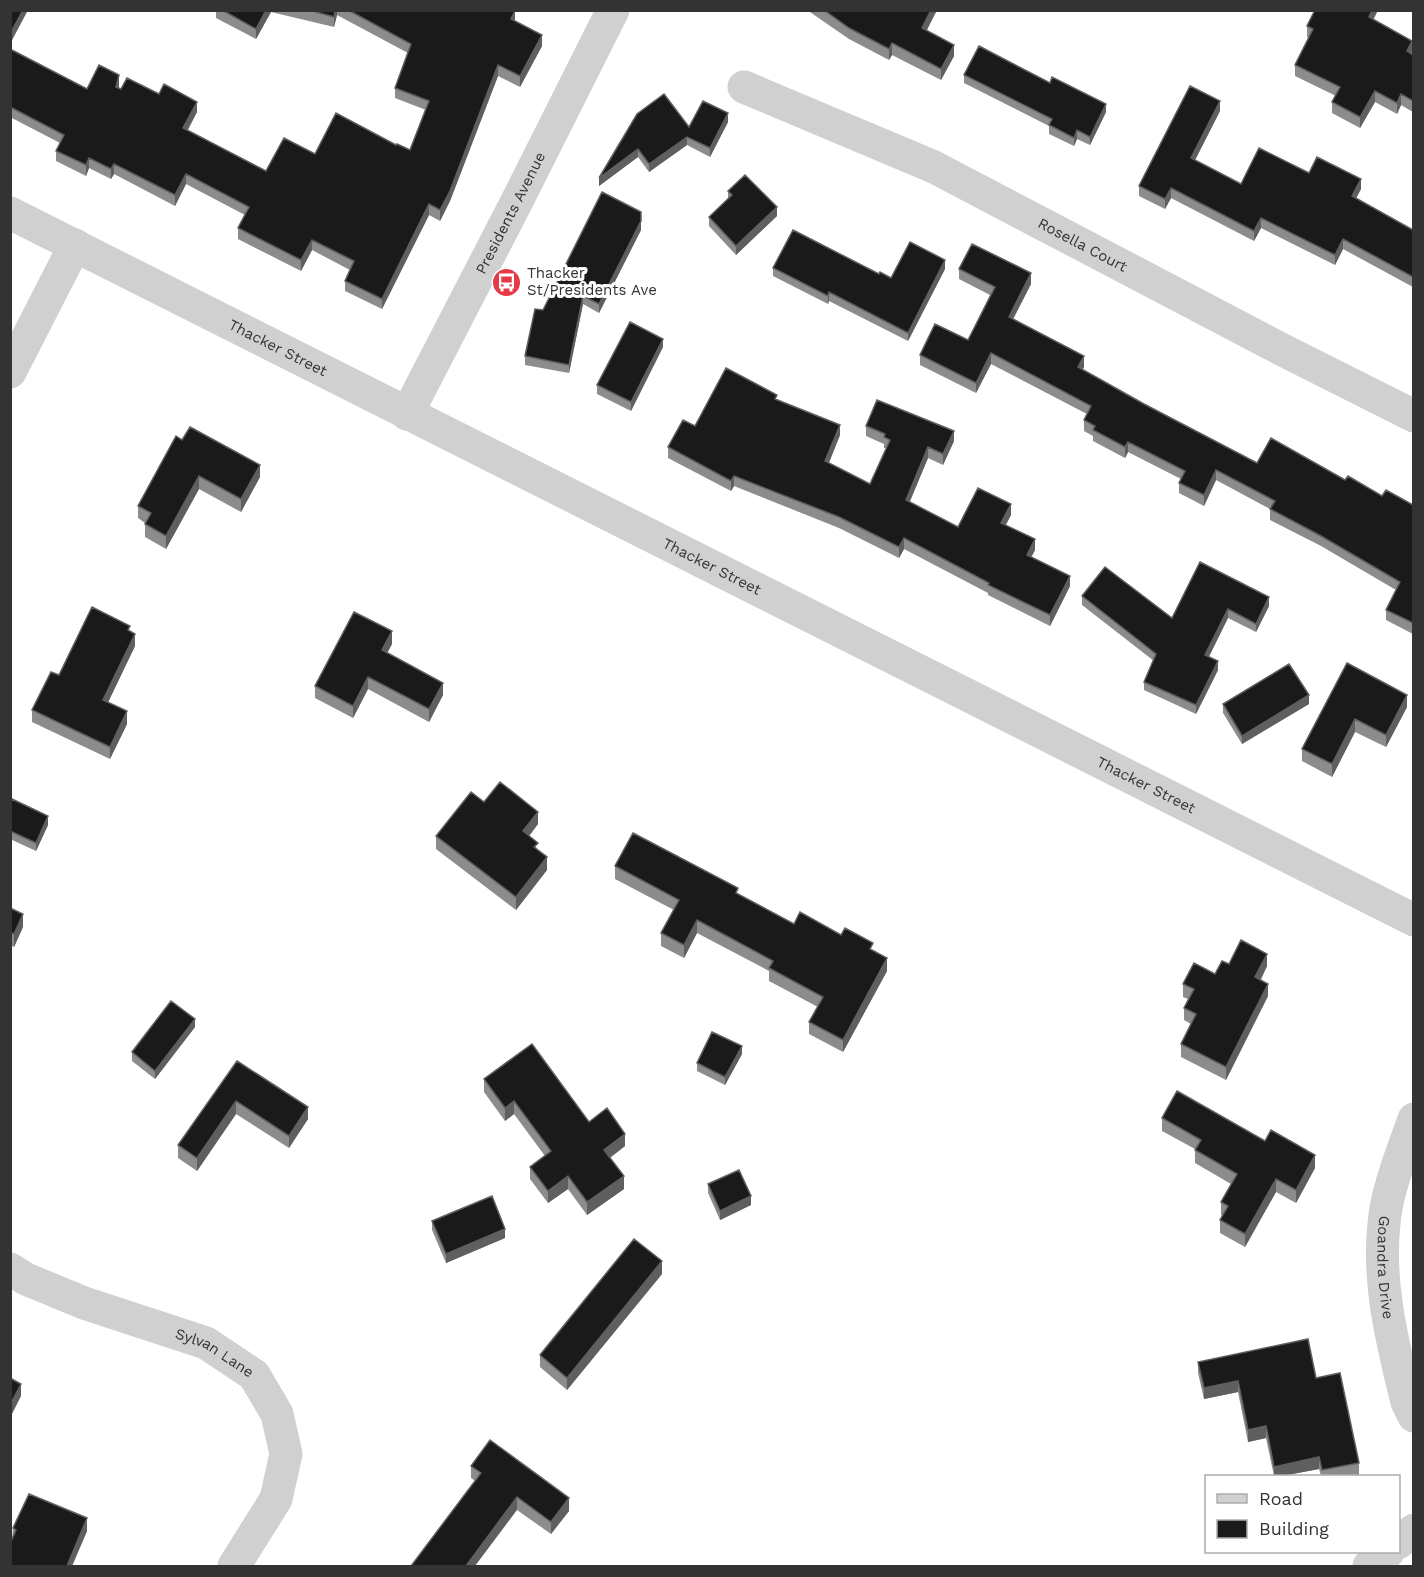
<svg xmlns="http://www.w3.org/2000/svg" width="1424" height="1577" viewBox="0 0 1424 1577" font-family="'Work Sans',sans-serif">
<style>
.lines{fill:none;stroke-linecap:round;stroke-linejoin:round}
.minor{stroke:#d0d0d0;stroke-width:33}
.wall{fill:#8c8c8c}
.shaded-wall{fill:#5f5f5f}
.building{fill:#1a1a1a;stroke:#5f5f5f;stroke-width:1.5}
.labels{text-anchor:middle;stroke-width:6;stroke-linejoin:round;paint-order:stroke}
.street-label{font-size:15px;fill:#333;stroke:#fff}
.poi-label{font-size:15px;fill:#333;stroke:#fff;text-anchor:start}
</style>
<rect width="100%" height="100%" fill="#fff"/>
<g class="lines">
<!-- minor -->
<g class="minor">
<path id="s1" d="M 744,87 L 934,167 L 1277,347 L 1414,416"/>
<path id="s2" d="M 10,213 L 1414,920"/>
<path d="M 10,372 L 75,245"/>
<path id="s3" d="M 407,414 L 517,201 L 613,10"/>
<path id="s4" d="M 1414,1119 C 1404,1147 1393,1174 1387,1203 C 1374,1270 1391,1338 1407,1402 L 1414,1416"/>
<path id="s5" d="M 10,1269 L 26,1279 L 84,1303 L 206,1343 L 254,1375 L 277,1414 L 286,1454 L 276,1499 L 234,1566"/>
<path d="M 1398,1543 L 1414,1530"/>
<path d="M 1369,1566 L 1388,1552"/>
</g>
</g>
<!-- wall -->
<path class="wall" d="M 216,10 L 514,10 L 515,21 L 542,46 L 520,87 L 498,76 L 450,201 L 440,221 L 429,215 L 382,309 L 345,291 L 345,281 L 350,270 L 312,250 L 301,271 L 238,239 L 238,228 L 245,215 L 186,184 L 175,206 L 114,174 L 111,179 L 89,168 L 86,176 L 56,161 L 56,151 L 60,143 L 10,117 L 10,49 L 87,89 L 119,85 L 119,88 L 197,112 L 188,130 L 266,171 L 315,154 L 396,145 L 410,150 L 426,110 L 395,98 L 395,88 L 408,53 L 337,15 L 334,27 L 271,12 L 256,39 L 216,18 Z
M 807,10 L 937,10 L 927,30 L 954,56 L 941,80 L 892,55 L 889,60 L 849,39 Z
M 1315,10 L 1378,10 L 1373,20 L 1413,55 L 1413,112 L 1401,105 L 1397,114 L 1375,102 L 1360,128 L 1332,113 L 1332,102 L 1336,96 L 1295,76 L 1295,65 L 1309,38 L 1307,37 L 1307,26 Z
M 964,75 L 1106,112 L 1090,145 L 1077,139 L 1074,146 L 1049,134 L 1049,126 L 964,83 Z
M 1220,111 L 1195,160 L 1241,184 L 1309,173 L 1361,189 L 1356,198 L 1413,230 L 1413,287 L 1343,249 L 1335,265 L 1261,228 L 1254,241 L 1171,198 L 1165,209 L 1139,196 L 1139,186 Z
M 637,114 L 689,127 L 728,122 L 710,157 L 687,145 L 649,172 L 638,157 L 599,186 Z
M 728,191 L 777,216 L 736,255 L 709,226 L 709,217 L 728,199 Z
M 641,230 L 599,313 L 583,304 L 569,373 L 525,365 L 525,356 L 543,310 Z
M 773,268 L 879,274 L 891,278 L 945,269 L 908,341 L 829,301 L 828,304 L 773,276 Z
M 959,269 L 1031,284 L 1013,319 L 1084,367 L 1082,370 L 1144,404 L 1257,463 L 1345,480 L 1382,496 L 1413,505 L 1413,634 L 1386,620 L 1386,610 L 1396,590 L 1321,546 L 1270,520 L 1270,509 L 1216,480 L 1204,506 L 1179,493 L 1179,483 L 1181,479 L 1128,452 L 1125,458 L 1093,441 L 1093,436 L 1084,431 L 1084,420 L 1087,414 L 991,364 L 976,393 L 920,365 L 920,355 L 968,340 L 990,295 L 959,279 Z
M 663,347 L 631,411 L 597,394 L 597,385 Z
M 777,399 L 840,435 L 829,463 L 870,484 L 886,448 L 884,448 L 884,444 L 866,436 L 866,426 L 954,441 L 943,465 L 928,458 L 909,502 L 958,527 L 1011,515 L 1006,525 L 1035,550 L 1031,557 L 1070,586 L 1050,626 L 988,595 L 988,593 L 904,549 L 899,558 L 839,528 L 734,486 L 731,491 L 668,458 L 668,447 L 695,426 Z
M 176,436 L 260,477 L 241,512 L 199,489 L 166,549 L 145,537 L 145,523 L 138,518 L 138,506 Z
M 1200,562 L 1269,606 L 1256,632 L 1228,618 L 1209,657 L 1218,670 L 1196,714 L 1144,690 L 1144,682 L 1154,661 L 1082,605 L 1082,596 L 1172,618 Z
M 130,631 L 135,646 L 108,702 L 127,724 L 110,759 L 32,722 L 32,710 L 59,675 Z
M 392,644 L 387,653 L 443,695 L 429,722 L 368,689 L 353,718 L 315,698 L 315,686 Z
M 1347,663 L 1407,707 L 1386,747 L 1355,732 L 1332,777 L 1302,761 L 1302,749 Z
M 1223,704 L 1309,704 L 1242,744 L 1223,713 Z
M 10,802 L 48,825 L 36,851 L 10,839 Z
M 484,802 L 538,824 L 529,836 L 538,850 L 547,870 L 516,910 L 436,849 L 436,836 Z
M 615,866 L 738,894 L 794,924 L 841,935 L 873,951 L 887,971 L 843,1052 L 809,1034 L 809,1022 L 818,1007 L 769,981 L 769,971 L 697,933 L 684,958 L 661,946 L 661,933 L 674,910 L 615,879 Z
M 10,908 L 23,927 L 14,947 L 10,945 Z
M 1229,964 L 1267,966 L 1261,980 L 1268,996 L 1226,1080 L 1181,1057 L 1181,1044 L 1191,1024 L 1184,1020 L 1184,1008 L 1188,999 L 1183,997 L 1183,984 L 1215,974 Z
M 195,1027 L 155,1079 L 132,1061 L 132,1052 Z
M 742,1054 L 725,1085 L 697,1071 L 697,1063 Z
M 237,1061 L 308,1119 L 289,1148 L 236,1114 L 197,1171 L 178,1158 L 178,1145 Z
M 484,1079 L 589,1122 L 625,1146 L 610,1158 L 624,1189 L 587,1215 L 568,1189 L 548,1203 L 530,1179 L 530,1167 L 545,1156 L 514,1114 L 505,1121 L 484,1092 Z
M 1162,1118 L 1315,1168 L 1296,1203 L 1276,1192 L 1245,1247 L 1220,1233 L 1220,1220 L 1223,1215 L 1221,1215 L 1221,1202 L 1231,1184 L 1195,1163 L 1195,1149 L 1162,1131 Z
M 708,1184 L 751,1205 L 720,1220 L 708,1193 Z
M 432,1221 L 505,1238 L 446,1263 L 432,1230 Z
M 662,1274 L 567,1390 L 540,1367 L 540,1355 Z
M 1198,1362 L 1316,1378 L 1359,1463 L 1359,1475 L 1350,1476 L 1321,1476 L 1319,1469 L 1282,1476 L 1274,1476 L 1266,1438 L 1248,1442 L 1238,1392 L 1204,1399 L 1198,1373 Z
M 471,1466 L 569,1511 L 551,1534 L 517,1510 L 471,1478 Z
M 13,1528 L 87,1531 L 72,1566 L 10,1566 Z"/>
<!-- shaded-wall -->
<path class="shaded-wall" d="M 23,10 L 28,10 L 10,44 L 10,34 Z
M 266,10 L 271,10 L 271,12 L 256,39 L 256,29 Z
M 335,10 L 337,10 L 337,15 L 334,27 L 334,17 Z
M 931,10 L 937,10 L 922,39 L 922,28 Z
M 1372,10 L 1378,10 L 1369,28 L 1369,17 Z
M 515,11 L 515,22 L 511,19 Z
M 542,35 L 542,46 L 520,87 L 520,76 Z
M 1412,41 L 1412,52 L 1407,62 L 1407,51 Z
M 892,43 L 892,55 L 889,60 L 889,49 Z
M 954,45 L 954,56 L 941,80 L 941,69 Z
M 498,65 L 498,76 L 450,201 L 440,221 L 440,210 Z
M 119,75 L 119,85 L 116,98 L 116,87 Z
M 1375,91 L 1375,102 L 1360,128 L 1360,117 Z
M 1401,94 L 1401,105 L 1397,114 L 1397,103 Z
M 1220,101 L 1220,111 L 1191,168 L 1191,158 Z
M 197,102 L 197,112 L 183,138 L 183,128 Z
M 1106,104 L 1106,112 L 1090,145 L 1090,137 Z
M 728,113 L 728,122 L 710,157 L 710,148 Z
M 1077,130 L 1077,139 L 1074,146 L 1074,138 Z
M 687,137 L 687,145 L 649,172 L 649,164 Z
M 638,149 L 638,157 L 599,186 L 599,178 Z
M 89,158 L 89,168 L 86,176 L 86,165 Z
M 114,164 L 114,174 L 111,179 L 111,169 Z
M 186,174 L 186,184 L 175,206 L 175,195 Z
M 1361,179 L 1361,189 L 1352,206 L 1352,196 Z
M 1171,188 L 1171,198 L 1165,209 L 1165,199 Z
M 429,204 L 429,215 L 382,309 L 382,299 Z
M 777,207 L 777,216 L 736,255 L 736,246 Z
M 1261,218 L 1261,228 L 1254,241 L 1254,231 Z
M 641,221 L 641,230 L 599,313 L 599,304 Z
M 1343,239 L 1343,249 L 1335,265 L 1335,255 Z
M 312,240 L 312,250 L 301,271 L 301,260 Z
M 945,260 L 945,269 L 908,341 L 908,333 Z
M 1031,273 L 1031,284 L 1009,327 L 1009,317 Z
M 829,292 L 829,301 L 828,304 L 828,296 Z
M 583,296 L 583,304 L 569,373 L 569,365 Z
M 663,339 L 663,347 L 631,411 L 631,402 Z
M 991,353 L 991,364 L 976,393 L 976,383 Z
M 1084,356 L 1084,367 L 1078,378 L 1078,367 Z
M 840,425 L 840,435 L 825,472 L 825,461 Z
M 954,431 L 954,441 L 943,465 L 943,454 Z
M 1128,442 L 1128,452 L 1125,458 L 1125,447 Z
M 928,447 L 928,458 L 906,511 L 906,500 Z
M 260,465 L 260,477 L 241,512 L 241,499 Z
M 1216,470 L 1216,480 L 1204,506 L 1204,495 Z
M 199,476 L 199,489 L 166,549 L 166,536 Z
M 734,476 L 734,486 L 731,491 L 731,481 Z
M 1011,504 L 1011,515 L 1001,533 L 1001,523 Z
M 904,538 L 904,549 L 899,558 L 899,547 Z
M 1035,539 L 1035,550 L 1027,566 L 1027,555 Z
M 1070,576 L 1070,586 L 1050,626 L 1050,615 Z
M 1269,597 L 1269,606 L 1256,632 L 1256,624 Z
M 1228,609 L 1228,618 L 1205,664 L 1205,655 Z
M 392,631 L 392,644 L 382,663 L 382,650 Z
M 135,634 L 135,646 L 103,713 L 103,700 Z
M 1218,661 L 1218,670 L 1196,714 L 1196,705 Z
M 368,677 L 368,689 L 353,718 L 353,706 Z
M 443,683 L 443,695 L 429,722 L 429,709 Z
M 1309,695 L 1309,704 L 1242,744 L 1242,736 Z
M 1407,695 L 1407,707 L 1386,747 L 1386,735 Z
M 127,711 L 127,724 L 110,759 L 110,747 Z
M 1355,719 L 1355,732 L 1332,777 L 1332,764 Z
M 538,812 L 538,824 L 523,844 L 523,831 Z
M 48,816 L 48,825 L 36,851 L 36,843 Z
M 547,857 L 547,870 L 516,910 L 516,897 Z
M 23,914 L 23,927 L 14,947 L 14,934 Z
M 697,920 L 697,933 L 684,958 L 684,945 Z
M 1267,954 L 1267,966 L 1255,990 L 1255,977 Z
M 887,958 L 887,971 L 843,1052 L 843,1040 Z
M 1268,984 L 1268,996 L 1226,1080 L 1226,1067 Z
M 195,1019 L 195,1027 L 155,1079 L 155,1071 Z
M 742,1046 L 742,1054 L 725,1085 L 725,1077 Z
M 236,1101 L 236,1114 L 197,1171 L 197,1158 Z
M 514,1101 L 514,1114 L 505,1121 L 505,1108 Z
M 308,1107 L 308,1119 L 289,1148 L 289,1136 Z
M 625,1134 L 625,1146 L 604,1162 L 604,1150 Z
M 1315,1155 L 1315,1168 L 1296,1203 L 1296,1190 Z
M 568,1176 L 568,1189 L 548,1203 L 548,1191 Z
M 624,1176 L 624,1189 L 587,1215 L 587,1202 Z
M 1276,1179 L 1276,1192 L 1245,1247 L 1245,1234 Z
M 751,1196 L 751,1205 L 720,1220 L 720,1211 Z
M 505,1229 L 505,1238 L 446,1263 L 446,1254 Z
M 662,1261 L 662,1274 L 567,1390 L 567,1378 Z
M 1238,1381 L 1238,1392 L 1204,1399 L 1204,1388 Z
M 21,1384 L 21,1396 L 10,1418 L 10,1405 Z
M 1266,1426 L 1266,1438 L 1248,1442 L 1248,1430 Z
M 1319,1457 L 1319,1469 L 1282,1476 L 1274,1476 L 1274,1467 Z
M 517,1497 L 517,1510 L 475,1566 L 466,1566 Z
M 569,1498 L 569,1511 L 551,1534 L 551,1522 Z
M 87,1518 L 87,1531 L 72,1566 L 67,1566 Z"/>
<!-- building -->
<path class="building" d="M 10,10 L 23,10 L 10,34 Z
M 222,10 L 266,10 L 256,29 Z
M 309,10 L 335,10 L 334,17 Z
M 348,10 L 514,10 L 515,11 L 511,19 L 542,35 L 520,76 L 498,65 L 450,191 L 440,210 L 429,204 L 382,299 L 345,281 L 354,261 L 312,240 L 301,260 L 238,228 L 249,207 L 186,174 L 175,195 L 114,164 L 111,169 L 89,158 L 86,165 L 56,151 L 64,135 L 10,107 L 10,49 L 87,89 L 99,65 L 119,75 L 116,87 L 121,89 L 127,78 L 159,94 L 164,84 L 197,102 L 183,128 L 266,171 L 284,138 L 315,154 L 336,113 L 396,145 L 397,144 L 410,150 L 429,101 L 395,88 L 411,44 Z
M 824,10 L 931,10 L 922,28 L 954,45 L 941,69 L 892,43 L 889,49 L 849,28 Z
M 1315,10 L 1372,10 L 1369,17 L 1412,41 L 1407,51 L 1413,55 L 1413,101 L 1401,94 L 1397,103 L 1375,91 L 1360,117 L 1332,102 L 1340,87 L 1295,65 L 1313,29 L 1307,26 Z
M 979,46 L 1050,83 L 1052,77 L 1106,104 L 1090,137 L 1077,130 L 1074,138 L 1049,125 L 1052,119 L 964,75 Z
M 1190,86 L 1220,101 L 1191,158 L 1241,184 L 1259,148 L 1309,173 L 1317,157 L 1361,179 L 1352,196 L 1413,230 L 1413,277 L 1343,239 L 1335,255 L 1261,218 L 1254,231 L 1171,188 L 1165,199 L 1139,186 Z
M 664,94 L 689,127 L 703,101 L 728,113 L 710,148 L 687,137 L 649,164 L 638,149 L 599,178 L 637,114 Z
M 745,175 L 777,207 L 736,246 L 709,217 L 732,195 L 728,191 Z
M 602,192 L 641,212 L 641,221 L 599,304 L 583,296 L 569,365 L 525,356 L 535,309 L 543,310 Z
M 793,230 L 879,274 L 880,272 L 891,278 L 910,242 L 945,260 L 908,333 L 829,292 L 828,296 L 773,268 Z
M 972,244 L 1031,273 L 1009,317 L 1084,356 L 1078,367 L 1144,404 L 1257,463 L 1271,438 L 1345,480 L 1348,476 L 1382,496 L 1386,490 L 1413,505 L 1413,623 L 1386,610 L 1400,582 L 1321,536 L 1270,509 L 1275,501 L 1216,470 L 1204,495 L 1179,483 L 1185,471 L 1128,442 L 1125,447 L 1093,430 L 1095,426 L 1084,420 L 1091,406 L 991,353 L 976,383 L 920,355 L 935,324 L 968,340 L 995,287 L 959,269 Z
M 630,322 L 663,339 L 631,402 L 597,385 Z
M 726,368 L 777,395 L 775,399 L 840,425 L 825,461 L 870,484 L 890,440 L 884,437 L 885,434 L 866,426 L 877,400 L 954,431 L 943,454 L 928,447 L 906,500 L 958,527 L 978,488 L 1011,504 L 1001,523 L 1035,539 L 1027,555 L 1070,576 L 1050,615 L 988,585 L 989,583 L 904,538 L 899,547 L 839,517 L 734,476 L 731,481 L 668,447 L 683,420 L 695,426 Z
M 190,427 L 260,465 L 241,499 L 199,476 L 166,536 L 145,524 L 151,513 L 138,506 L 176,436 L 182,440 Z
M 1200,562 L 1269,597 L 1256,624 L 1228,609 L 1205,655 L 1218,661 L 1196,705 L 1144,682 L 1156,654 L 1082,596 L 1105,567 L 1172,618 Z
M 92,607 L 130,626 L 128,630 L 135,634 L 103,700 L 127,711 L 110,747 L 32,710 L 51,672 L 59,675 Z
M 354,612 L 392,631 L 382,650 L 443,683 L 429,709 L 368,677 L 353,706 L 315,686 Z
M 1347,663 L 1407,695 L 1386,735 L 1355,719 L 1332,764 L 1302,749 Z
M 1289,664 L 1309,695 L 1242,736 L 1223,704 Z
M 500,782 L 538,812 L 523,831 L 538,843 L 534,847 L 547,857 L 516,897 L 436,836 L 471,792 L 484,802 Z
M 12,799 L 48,816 L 36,843 L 10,831 L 10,802 Z
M 633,833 L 738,888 L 736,893 L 794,924 L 800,912 L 841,935 L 845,928 L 873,943 L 870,949 L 887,958 L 843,1040 L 809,1022 L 823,997 L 769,968 L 773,961 L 697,920 L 684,945 L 661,933 L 679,900 L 615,866 Z
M 10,908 L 23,914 L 14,934 L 10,932 Z
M 1241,940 L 1267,954 L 1255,977 L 1268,984 L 1226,1067 L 1181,1044 L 1196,1014 L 1184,1008 L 1194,989 L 1183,984 L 1194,963 L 1215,974 L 1222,961 L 1229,964 Z
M 171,1001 L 195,1019 L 155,1071 L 132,1052 Z
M 712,1032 L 742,1046 L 725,1077 L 697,1063 Z
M 532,1044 L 589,1122 L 607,1108 L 625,1134 L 604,1150 L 624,1176 L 587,1202 L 568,1176 L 548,1191 L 530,1167 L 551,1151 L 514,1101 L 505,1108 L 484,1079 Z
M 237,1061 L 308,1107 L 289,1136 L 236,1101 L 197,1158 L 178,1145 Z
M 1177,1091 L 1265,1141 L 1271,1130 L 1315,1155 L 1296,1190 L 1276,1179 L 1245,1234 L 1220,1220 L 1228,1206 L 1221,1202 L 1237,1174 L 1195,1150 L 1201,1140 L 1162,1118 Z
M 739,1170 L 751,1196 L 720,1211 L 708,1184 Z
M 492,1196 L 505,1229 L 446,1254 L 432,1221 Z
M 634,1239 L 662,1261 L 567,1378 L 540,1355 Z
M 1308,1339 L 1316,1378 L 1340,1373 L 1359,1463 L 1322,1470 L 1319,1457 L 1274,1467 L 1266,1426 L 1248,1430 L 1238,1381 L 1204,1388 L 1198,1362 Z
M 10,1378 L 21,1384 L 10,1405 Z
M 490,1440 L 569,1498 L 551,1522 L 517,1497 L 466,1566 L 411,1566 L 481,1473 L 471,1466 Z
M 29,1494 L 87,1518 L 67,1566 L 10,1566 L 10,1544 L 16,1530 L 13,1528 Z"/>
<!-- icons -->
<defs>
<symbol id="bus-disc" viewBox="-11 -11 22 22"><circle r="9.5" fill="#e63946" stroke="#fff"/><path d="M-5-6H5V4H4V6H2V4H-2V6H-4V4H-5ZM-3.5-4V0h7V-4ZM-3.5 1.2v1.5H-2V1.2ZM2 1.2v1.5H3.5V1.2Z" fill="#fff"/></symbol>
</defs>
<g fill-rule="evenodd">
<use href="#bus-disc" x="490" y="266" width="33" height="33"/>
</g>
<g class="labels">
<!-- street labels -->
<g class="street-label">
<text dy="5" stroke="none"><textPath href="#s3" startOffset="226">Presidents Avenue</textPath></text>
<text dy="5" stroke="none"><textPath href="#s1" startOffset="374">Rosella Court</textPath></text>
<text dy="5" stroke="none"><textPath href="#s2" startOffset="300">Thacker Street</textPath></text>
<text dy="5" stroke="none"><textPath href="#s2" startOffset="786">Thacker Street</textPath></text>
<text dy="5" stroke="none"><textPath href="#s2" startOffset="1272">Thacker Street</textPath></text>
<text dy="5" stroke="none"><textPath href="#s4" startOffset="153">Goandra Drive</textPath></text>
<text dy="5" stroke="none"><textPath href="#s5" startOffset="222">Sylvan Lane</textPath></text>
</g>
<!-- poi labels -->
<g class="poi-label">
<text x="527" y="278">Thacker<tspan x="527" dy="17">St/Presidents Ave</tspan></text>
</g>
</g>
<!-- border -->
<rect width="1424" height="1577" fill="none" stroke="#333333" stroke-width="24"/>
<!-- legend -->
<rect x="1205" y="1475" width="195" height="78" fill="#ffffff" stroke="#adadad" stroke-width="1.5"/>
<rect x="1217" y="1494" width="30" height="9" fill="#d0d0d0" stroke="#adadad" stroke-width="1.5"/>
<text x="1259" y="1505" font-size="18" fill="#333333">Road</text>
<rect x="1217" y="1520" width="30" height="18" fill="#1a1a1a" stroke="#adadad" stroke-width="1.5"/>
<text x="1259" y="1535" font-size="18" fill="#333333">Building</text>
</svg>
